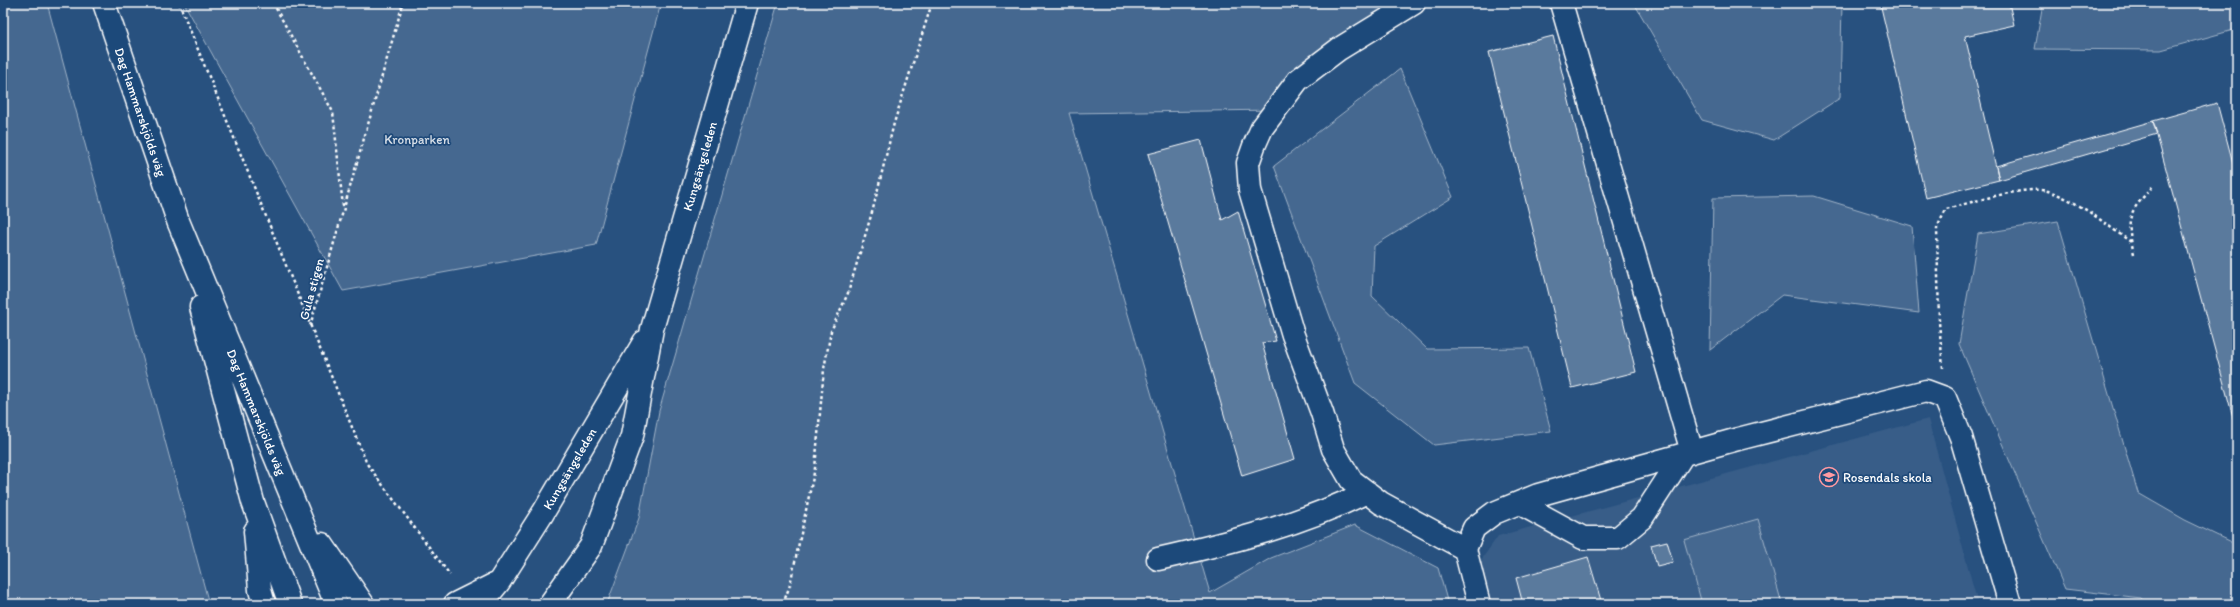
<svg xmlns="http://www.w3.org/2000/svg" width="2240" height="607" viewBox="0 0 2240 607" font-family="Itim,sans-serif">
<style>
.built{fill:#375d88}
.green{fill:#446890;stroke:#a2b4c8}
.building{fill:#5a7a9d;stroke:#fff}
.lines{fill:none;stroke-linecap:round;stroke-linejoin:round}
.minor-casing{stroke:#fff;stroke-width:25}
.major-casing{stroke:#fff;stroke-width:25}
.path{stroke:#fff;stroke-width:2.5;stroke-dasharray:3 3;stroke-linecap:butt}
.minor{stroke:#1f4a7a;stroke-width:22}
.major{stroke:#1f4a7a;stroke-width:22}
.labels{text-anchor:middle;stroke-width:3.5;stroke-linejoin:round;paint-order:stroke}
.street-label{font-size:13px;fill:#fff;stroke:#1f4a7a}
.park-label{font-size:13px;fill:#dae1e9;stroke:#1f4a7a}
.poi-label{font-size:13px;fill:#fff;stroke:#1f4a7a;text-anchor:start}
</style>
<rect width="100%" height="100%" fill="#28517f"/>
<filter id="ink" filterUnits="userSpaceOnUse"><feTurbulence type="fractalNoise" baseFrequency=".025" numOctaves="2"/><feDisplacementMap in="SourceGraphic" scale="8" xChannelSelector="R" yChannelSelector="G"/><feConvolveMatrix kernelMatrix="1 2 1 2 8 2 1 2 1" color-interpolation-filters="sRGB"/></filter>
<g filter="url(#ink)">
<!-- built -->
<path class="built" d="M 1928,419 L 1978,604 L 1490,604 L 1479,563 L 1498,536 Z"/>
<!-- green -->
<path class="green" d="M 3,3 L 47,3 L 209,604 L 3,604 Z
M 184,3 L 661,3 L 596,245 L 343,291 Z
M 778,3 L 1414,3 L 1275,110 L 1069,113 L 1210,593 L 1271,558 L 1355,525 L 1438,568 L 1448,604 L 607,604 L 639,518 L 659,411 Z
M 1634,3 L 1842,3 L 1840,98 L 1774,140 L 1702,120 Z
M 2043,3 L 2237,3 L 2237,29 L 2161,50 L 2035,49 Z
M 1400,69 L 1453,197 L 1374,246 L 1372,296 L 1427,349 L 1529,348 L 1551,431 L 1434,445 L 1355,383 L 1274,166 Z
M 1814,196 L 1912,226 L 1919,313 L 1782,295 L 1710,350 L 1713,198 Z
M 2058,221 L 2138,493 L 2185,520 L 2237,545 L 2237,604 L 2147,604 L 2141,598 L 2065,589 L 1959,344 L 1978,234 Z
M 1758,519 L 1782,604 L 1702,604 L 1684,540 Z"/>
<!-- building -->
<path class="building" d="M 1880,3 L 2009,3 L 2014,25 L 1965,36 L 1999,180 L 1926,198 Z
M 1553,36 L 1636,372 L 1572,388 L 1489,52 Z
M 2217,103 L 2237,178 L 2237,432 L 2153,121 Z
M 2153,121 L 2157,134 L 1999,180 L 1996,166 Z
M 1201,140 L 1222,220 L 1238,211 L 1276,341 L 1262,343 L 1295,459 L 1242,476 L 1148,154 Z
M 1667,541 L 1673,562 L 1657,566 L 1651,545 Z
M 1588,557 L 1602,604 L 1523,604 L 1516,578 Z"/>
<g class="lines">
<defs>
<path id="minor" d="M 1414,3 L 1339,49 L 1298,80 L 1262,128 L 1254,146 L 1248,163 L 1250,190 L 1293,335 L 1322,413 L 1333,449 L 1351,480 L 1381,503 L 1465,549 L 1479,604
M 1561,3 L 1692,452
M 1519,503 L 1583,538 L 1618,538 L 1642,518 L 1683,455
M 1465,549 L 1474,528 L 1494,513 L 1538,495 L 1738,439 L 1926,391 L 1945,398 L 1961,437 L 2010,604
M 1158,559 C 1229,543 1302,524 1367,492"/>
<g id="major">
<path id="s1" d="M 104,3 L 178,221 L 336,604"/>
<path d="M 201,307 L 253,502 L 290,604"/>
<path d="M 255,531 L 260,590 L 264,604"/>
<path d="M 322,544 L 363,604"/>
<path d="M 455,604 L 493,585"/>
<path id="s2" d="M 481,604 L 499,582 L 543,513 L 644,342"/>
<path id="s3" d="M 550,604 L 591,546 L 632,436 L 652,329 L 747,3"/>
</g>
</defs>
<!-- minor casing -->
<use href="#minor" class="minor-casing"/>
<!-- major casing -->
<use href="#major" class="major-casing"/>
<!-- path -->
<path class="path" d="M 179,3 L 367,464 L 450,575
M 273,3 L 333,112 L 343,207
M 2134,254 C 2125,215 2129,213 2154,185
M 310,326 L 403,3
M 1943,368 L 1939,322 L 1937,228 L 1946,209 C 1970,203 2025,185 2048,191 C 2079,201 2105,224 2131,242
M 783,604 L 790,585 L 815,468 L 824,369 L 831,331 L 848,293 L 873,209 L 894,123 L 932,3"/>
<!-- minor -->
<use href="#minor" class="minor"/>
<!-- major -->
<use href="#major" class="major"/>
</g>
</g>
<!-- icons -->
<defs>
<symbol id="school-ring" viewBox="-11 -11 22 22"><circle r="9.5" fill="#1f4a7a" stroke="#ff9aa2" stroke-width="1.5"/><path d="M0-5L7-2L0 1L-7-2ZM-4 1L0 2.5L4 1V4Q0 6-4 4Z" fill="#ff9aa2"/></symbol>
</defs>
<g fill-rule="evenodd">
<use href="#school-ring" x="1818" y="466" width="22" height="22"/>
</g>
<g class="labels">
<!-- street labels -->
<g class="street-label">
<text dy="5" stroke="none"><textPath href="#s1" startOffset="115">Dag Hammarskjölds väg</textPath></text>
<text dy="5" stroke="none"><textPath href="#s3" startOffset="467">Kungsängsleden</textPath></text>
<text transform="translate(311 289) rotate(-75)" y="5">Gula stigen</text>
<text dy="5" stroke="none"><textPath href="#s1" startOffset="437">Dag Hammarskjölds väg</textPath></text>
<text dy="5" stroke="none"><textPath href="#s2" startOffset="162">Kungsängsleden</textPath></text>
</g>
<!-- park labels -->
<g class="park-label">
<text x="417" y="144">Kronparken</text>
</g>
<!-- poi labels -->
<g class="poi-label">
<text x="1843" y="482">Rosendals skola</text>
</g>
</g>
<!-- margin -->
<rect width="2240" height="607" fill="none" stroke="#1f4a7a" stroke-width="16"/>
<rect x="8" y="8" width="2224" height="591" fill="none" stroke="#fff" stroke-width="1.5" filter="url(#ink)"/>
</svg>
